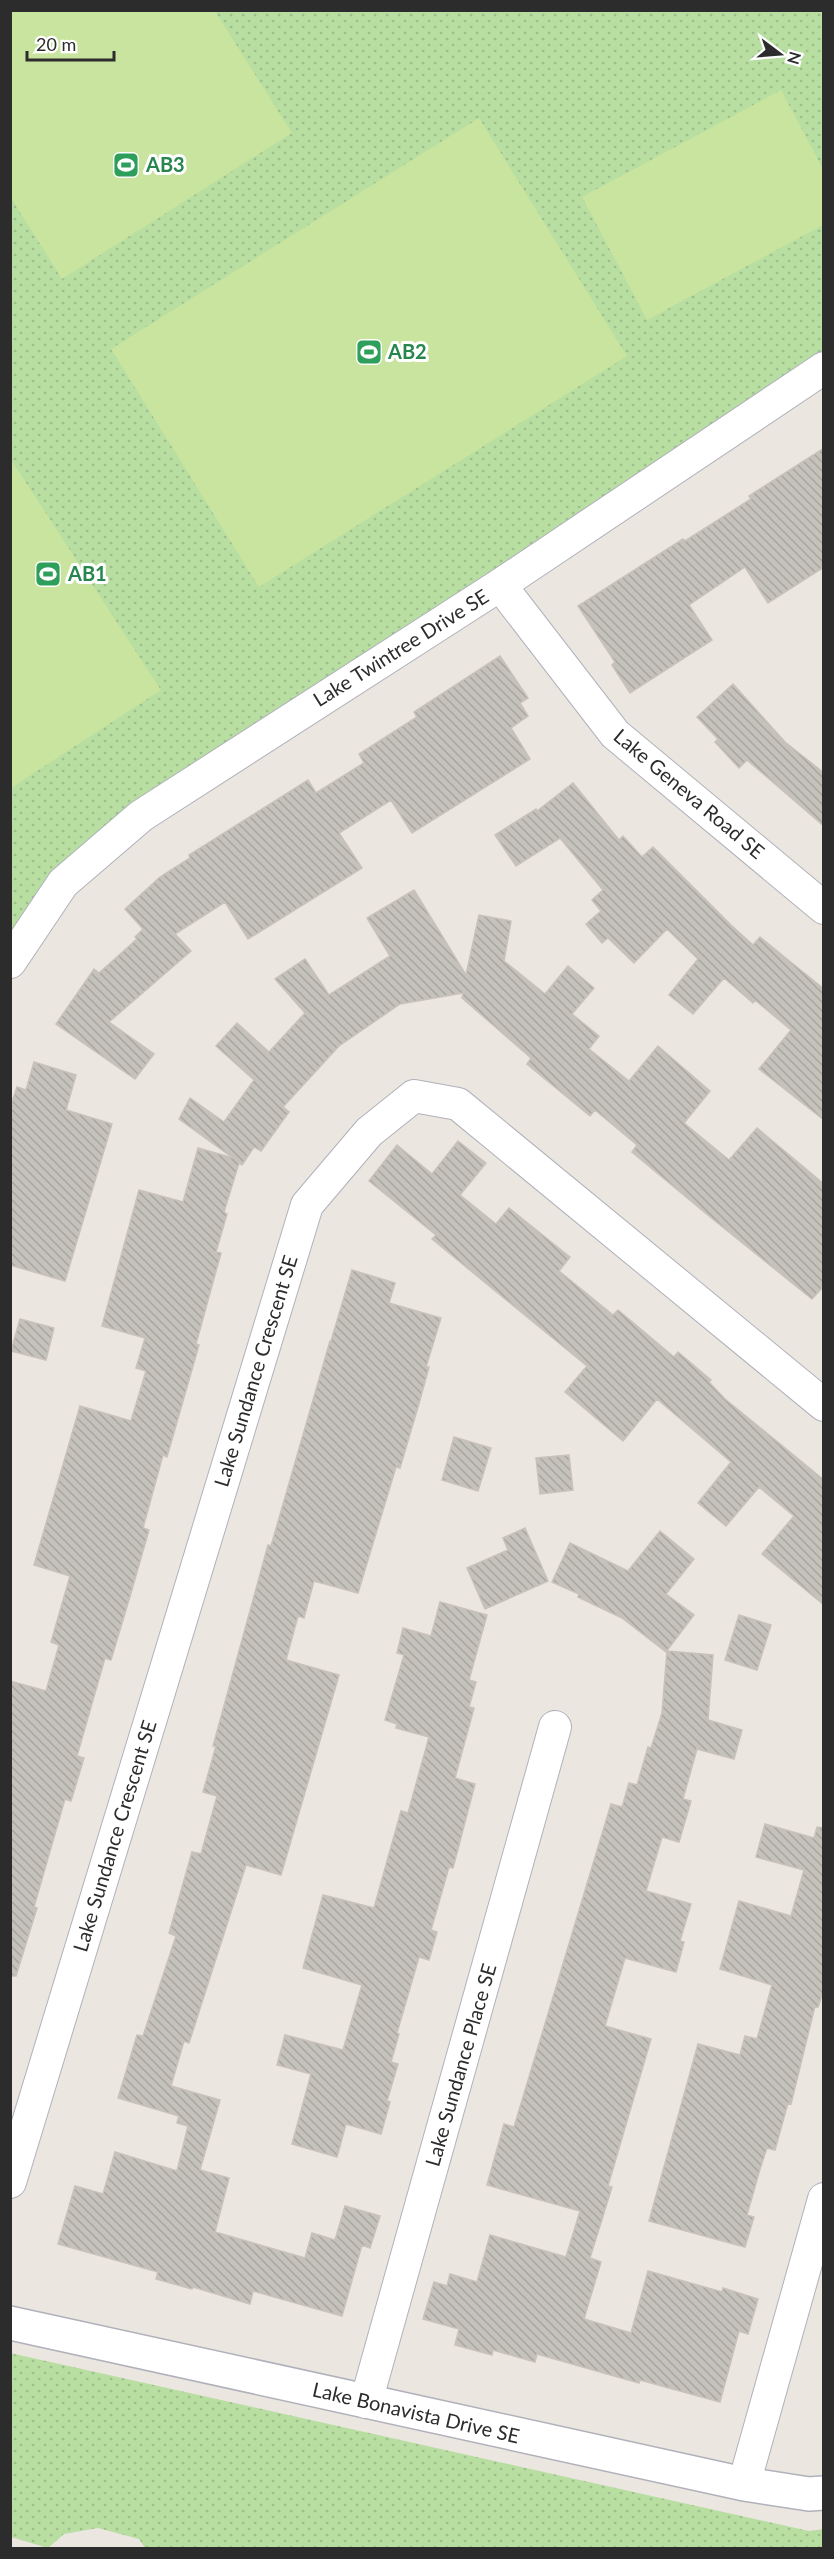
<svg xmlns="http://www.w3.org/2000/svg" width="834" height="2559" viewBox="0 0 834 2559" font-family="Lato,sans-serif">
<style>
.park{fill:url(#park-dots)}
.pitch{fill:#c9e49e}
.building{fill:url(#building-back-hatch);stroke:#c8c2b9;stroke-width:1.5}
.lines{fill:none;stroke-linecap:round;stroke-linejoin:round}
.minor-casing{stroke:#b0b2bb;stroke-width:34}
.tertiary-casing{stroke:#b0b2bb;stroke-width:36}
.minor{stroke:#fff;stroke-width:32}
.tertiary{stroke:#fff;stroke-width:33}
.labels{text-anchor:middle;stroke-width:6;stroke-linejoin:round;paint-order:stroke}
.leisure-label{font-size:20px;font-weight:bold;fill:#27864d;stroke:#fff;text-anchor:start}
.street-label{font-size:20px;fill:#2c2c2c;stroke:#fff}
</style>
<defs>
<pattern id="park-dots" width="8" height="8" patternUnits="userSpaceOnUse" patternTransform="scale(1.5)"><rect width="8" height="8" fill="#b8dea1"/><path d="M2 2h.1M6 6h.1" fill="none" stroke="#9ebf8b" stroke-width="1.8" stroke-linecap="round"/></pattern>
<pattern id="building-back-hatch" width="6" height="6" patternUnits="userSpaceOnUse" patternTransform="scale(1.5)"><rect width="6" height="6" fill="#c5c1bb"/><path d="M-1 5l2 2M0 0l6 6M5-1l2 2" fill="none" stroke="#a9a6a1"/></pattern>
</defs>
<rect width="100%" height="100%" fill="#ece6e0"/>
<!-- park -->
<path class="park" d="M 11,11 L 823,11 L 823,368 L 141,816 L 11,962 Z
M 10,2353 L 809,2531 L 823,2529 L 823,2548 L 145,2548 L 139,2539 L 98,2528 L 64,2534 L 48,2548 L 11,2537 Z"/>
<!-- pitch -->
<path class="pitch" d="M 11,10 L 215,11 L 292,133 L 62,279 L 11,198 Z
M 781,90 L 823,169 L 823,225 L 647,320 L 582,197 Z
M 479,118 L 627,356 L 259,587 L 111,349 Z
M 10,458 L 161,690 L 11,788 L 10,788 Z"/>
<!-- building -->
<path class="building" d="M 824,448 L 824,567 L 768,603 L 745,567 L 689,605 L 712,640 L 630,693 L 612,665 L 615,662 L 578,606 L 683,539 L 685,541 L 751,499 L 749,496 Z
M 500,656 L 528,698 L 520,703 L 528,716 L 511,728 L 530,759 L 412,833 L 391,800 L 339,833 L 362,868 L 248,939 L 225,902 L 175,934 L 191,951 L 109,1022 L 154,1054 L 135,1079 L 56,1024 L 94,969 L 99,973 L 137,939 L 135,937 L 143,929 L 125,909 L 160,877 L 190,858 L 189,855 L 308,780 L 316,793 L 364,763 L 359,754 L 417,717 L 414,712 Z
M 733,684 L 785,742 L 824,773 L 824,826 L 747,760 L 739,768 L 715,742 L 718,739 L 697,717 Z
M 573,783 L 619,840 L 623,836 L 642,857 L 653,847 L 732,926 L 753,945 L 760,937 L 824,989 L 824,1120 L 759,1069 L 791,1030 L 755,1000 L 753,1003 L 724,978 L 693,1014 L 669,995 L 698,959 L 667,929 L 634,963 L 608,938 L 602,943 L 586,924 L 601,911 L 592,900 L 603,890 L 560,838 L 516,866 L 495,835 L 536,809 L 537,811 Z
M 414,890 L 466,975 L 479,915 L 511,921 L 504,961 L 545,994 L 568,966 L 594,988 L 572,1014 L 599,1036 L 589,1049 L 629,1081 L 658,1046 L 710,1091 L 684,1123 L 729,1160 L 757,1128 L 824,1184 L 824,1286 L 812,1299 L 709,1216 L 632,1152 L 637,1145 L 595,1110 L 590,1116 L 527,1064 L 531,1058 L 462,998 L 463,993 L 400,1004 L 339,1046 L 283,1107 L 289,1112 L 261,1151 L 254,1147 L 242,1165 L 239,1163 L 224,1212 L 227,1214 L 216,1252 L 221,1253 L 196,1344 L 199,1345 L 167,1457 L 163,1455 L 143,1528 L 149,1530 L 131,1593 L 111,1660 L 105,1658 L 77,1756 L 84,1758 L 71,1801 L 65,1799 L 34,1907 L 37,1908 L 16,1976 L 10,1976 L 10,1681 L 46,1691 L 59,1645 L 51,1642 L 70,1576 L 34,1565 L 80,1406 L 131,1421 L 146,1371 L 136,1368 L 145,1338 L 102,1326 L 139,1190 L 183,1202 L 198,1148 L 233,1158 L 179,1119 L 190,1098 L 224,1122 L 254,1080 L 216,1046 L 237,1023 L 269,1052 L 305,1013 L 275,979 L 305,959 L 329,995 L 390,956 L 367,918 Z
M 34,1062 L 76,1075 L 66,1110 L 112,1124 L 65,1281 L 10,1265 L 10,1108 L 17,1087 L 26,1090 Z
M 458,1141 L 486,1163 L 460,1195 L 496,1224 L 509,1208 L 570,1257 L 559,1271 L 613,1315 L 618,1310 L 674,1357 L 678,1352 L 711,1380 L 709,1382 L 725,1399 L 824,1480 L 824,1605 L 762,1554 L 794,1516 L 759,1487 L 726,1526 L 698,1503 L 731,1462 L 657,1399 L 623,1441 L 565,1392 L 587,1366 L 432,1239 L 436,1235 L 369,1181 L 397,1145 L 432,1174 Z
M 352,1270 L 395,1283 L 389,1303 L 441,1318 L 426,1367 L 429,1367 L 420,1400 L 400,1468 L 396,1467 L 358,1593 L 314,1581 L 304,1618 L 298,1616 L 286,1660 L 339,1675 L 281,1875 L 246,1865 L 189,2043 L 184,2041 L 171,2086 L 220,2100 L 200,2170 L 229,2178 L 215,2232 L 305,2258 L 312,2233 L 335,2240 L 345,2206 L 380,2216 L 370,2248 L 362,2245 L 342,2316 L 253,2291 L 250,2304 L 193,2287 L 192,2289 L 156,2279 L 158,2272 L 58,2244 L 75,2186 L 103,2194 L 115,2152 L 177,2171 L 188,2126 L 177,2123 L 179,2116 L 118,2098 L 137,2035 L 143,2036 L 176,1936 L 169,1933 L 192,1852 L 201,1854 L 217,1796 L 203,1792 L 216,1746 L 213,1746 L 268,1545 L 271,1546 L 330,1341 L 331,1341 Z
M 20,1319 L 54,1328 L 46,1360 L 11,1351 Z
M 454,1437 L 491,1448 L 478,1491 L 442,1480 Z
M 569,1455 L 573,1490 L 540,1494 L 536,1458 Z
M 525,1528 L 548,1581 L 485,1609 L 467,1568 L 508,1550 L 503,1538 Z
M 660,1531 L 694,1559 L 666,1594 L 694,1615 L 666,1652 L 622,1618 L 578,1597 L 579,1594 L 552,1582 L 570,1543 L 628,1571 Z
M 440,1602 L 487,1615 L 469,1680 L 476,1682 L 469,1707 L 474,1708 L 455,1778 L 475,1784 L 453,1868 L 449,1867 L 431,1930 L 437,1932 L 429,1960 L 419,1957 L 397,2033 L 399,2034 L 391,2062 L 398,2064 L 387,2101 L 390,2102 L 381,2134 L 346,2124 L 337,2157 L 292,2144 L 311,2074 L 277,2065 L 285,2035 L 343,2050 L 362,1985 L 303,1968 L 323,1895 L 374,1908 L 401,1811 L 408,1813 L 429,1737 L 396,1728 L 397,1724 L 385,1720 L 404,1655 L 397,1653 L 403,1628 L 431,1636 Z
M 739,1615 L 771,1625 L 757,1670 L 725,1660 Z
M 667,1651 L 713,1655 L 708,1720 L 742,1730 L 734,1759 L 697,1749 L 683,1799 L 691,1801 L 679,1842 L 662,1837 L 646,1891 L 691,1904 L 680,1941 L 684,1942 L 676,1972 L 625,1958 L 605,2026 L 651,2039 L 608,2186 L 612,2187 L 590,2258 L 601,2262 L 584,2319 L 631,2333 L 648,2271 L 722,2292 L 723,2288 L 758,2299 L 748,2334 L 739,2331 L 720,2402 L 640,2380 L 639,2383 L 537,2354 L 535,2362 L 493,2350 L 492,2355 L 455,2345 L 459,2329 L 423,2319 L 434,2282 L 447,2286 L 450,2274 L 477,2282 L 490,2235 L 566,2257 L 580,2211 L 487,2185 L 504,2124 L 514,2127 L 611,1804 L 622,1807 L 629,1783 L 637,1785 L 648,1747 L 651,1748 L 662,1713 Z
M 765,1824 L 814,1838 L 817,1827 L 824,1828 L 824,1989 L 818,2007 L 815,2006 L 791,2104 L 788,2103 L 775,2150 L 767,2148 L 760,2169 L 747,2215 L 754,2217 L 745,2247 L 649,2221 L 698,2044 L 740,2055 L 745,2036 L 757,2039 L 772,1985 L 720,1969 L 739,1901 L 791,1916 L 804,1870 L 756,1857 Z"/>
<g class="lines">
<defs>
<path id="minor" d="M 500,585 L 615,734 L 824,908
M 10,962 L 63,883 L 141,816 L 500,585 L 824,368
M 10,2182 L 307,1205 L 369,1132 L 414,1096 L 458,1104 L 824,1405
M 366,2402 L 555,1727
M 744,2484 L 824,2199"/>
<path id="tertiary" d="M 10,2323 L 744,2484 L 809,2494 L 824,2493"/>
</defs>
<!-- minor casing -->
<use href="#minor" class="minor-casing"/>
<!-- tertiary casing -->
<use href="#tertiary" class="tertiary-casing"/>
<!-- minor -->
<use href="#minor" class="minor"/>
<!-- tertiary -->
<use href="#tertiary" class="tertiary"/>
</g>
<!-- icons -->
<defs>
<symbol id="stadium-square" viewBox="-11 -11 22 22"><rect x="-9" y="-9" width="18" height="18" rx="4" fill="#2e9e5b" stroke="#fff"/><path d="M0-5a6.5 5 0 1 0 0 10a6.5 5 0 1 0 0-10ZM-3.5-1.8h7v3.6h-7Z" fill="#fff"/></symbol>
</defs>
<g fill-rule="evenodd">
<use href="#stadium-square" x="111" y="150" width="30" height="30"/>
<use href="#stadium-square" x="354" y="337" width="30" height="30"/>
<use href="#stadium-square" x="33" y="559" width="30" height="30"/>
</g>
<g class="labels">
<!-- leisure labels -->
<g class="leisure-label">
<text x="146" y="172">AB3</text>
<text x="388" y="359">AB2</text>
<text x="68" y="581">AB1</text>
</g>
<!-- street labels -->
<g class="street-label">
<text transform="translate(401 648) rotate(-32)" y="7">Lake Twintree Drive SE</text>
<text transform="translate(689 794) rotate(40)" y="7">Lake Geneva Road SE</text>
<text transform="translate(256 1371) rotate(-73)" y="7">Lake Sundance Crescent SE</text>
<text transform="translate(115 1836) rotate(-73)" y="7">Lake Sundance Crescent SE</text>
<text transform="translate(461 2065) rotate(-74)" y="7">Lake Sundance Place SE</text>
<text transform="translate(416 2413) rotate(13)" y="7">Lake Bonavista Drive SE</text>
</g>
</g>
<!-- border -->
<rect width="834" height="2559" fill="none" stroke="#2c2c2c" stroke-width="24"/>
<!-- north arrow -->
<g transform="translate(780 54) rotate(106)" stroke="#ffffff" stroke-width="4.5" paint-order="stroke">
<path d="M0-4.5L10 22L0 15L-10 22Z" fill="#2c2c2c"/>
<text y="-9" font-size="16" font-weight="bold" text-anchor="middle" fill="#2c2c2c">N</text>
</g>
<!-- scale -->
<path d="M27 51v9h87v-9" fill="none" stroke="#2c2c2c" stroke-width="3"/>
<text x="36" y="51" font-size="18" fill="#2c2c2c" stroke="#ffffff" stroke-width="4.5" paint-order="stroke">20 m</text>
</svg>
